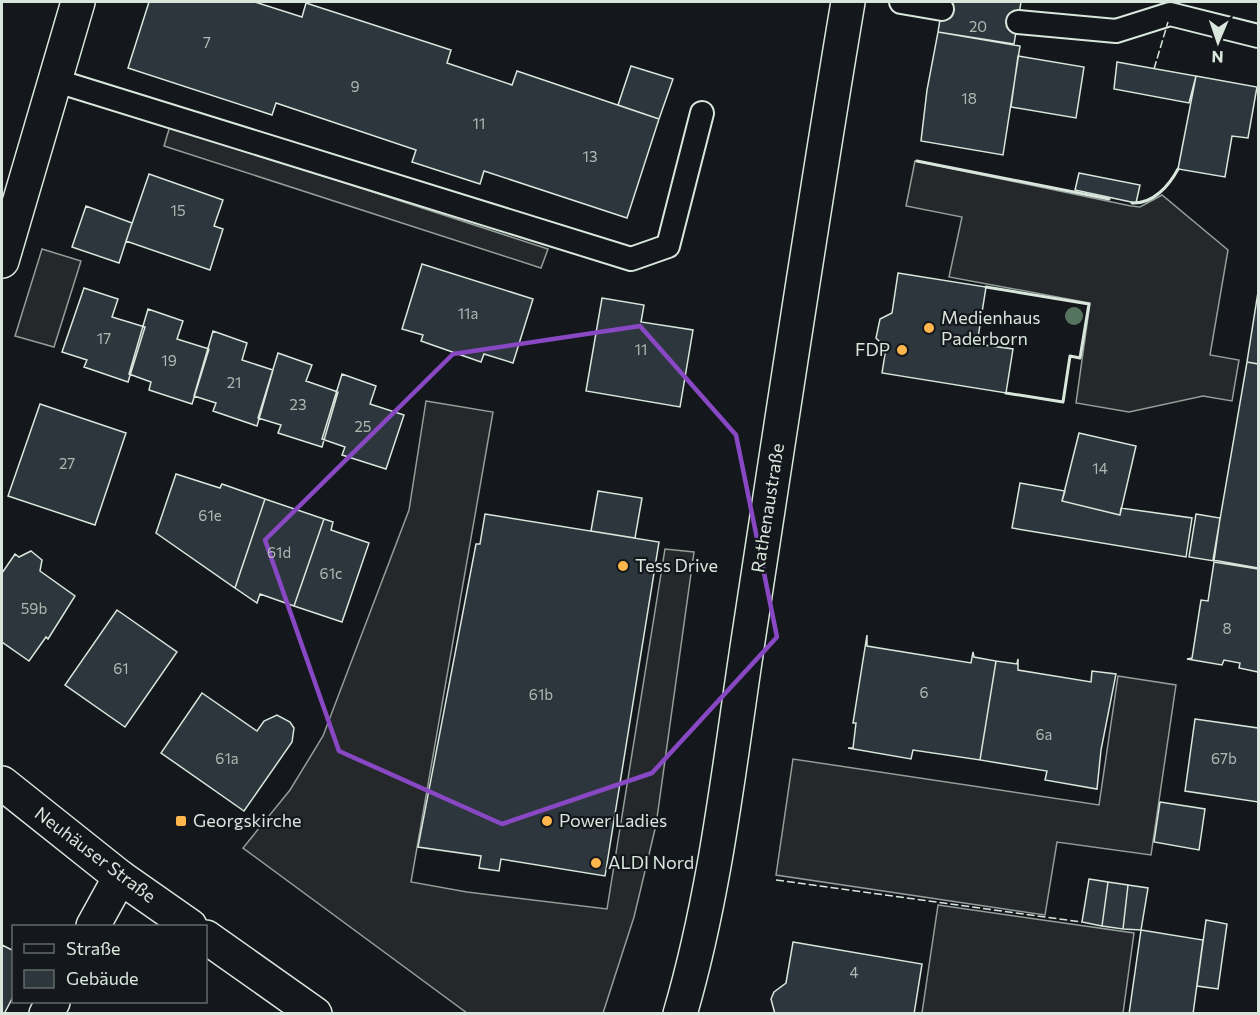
<svg xmlns="http://www.w3.org/2000/svg" width="1260" height="1015" viewBox="0 0 1260 1015" font-family="Commissioner,sans-serif">
<style>
.parking{fill:#24282b;stroke:#939e99;stroke-width:1.5}
.building{fill:#2c363c;stroke:#d8e6dc;stroke-width:1.5}
.lines{fill:none;stroke-linecap:round;stroke-linejoin:round}
.service-casing{stroke:#d8e6dc;stroke-width:26}
.minor-casing{stroke:#d8e6dc;stroke-width:36}
.tertiary-casing{stroke:#d8e6dc;stroke-width:36}
.secondary-casing{stroke:#d8e6dc;stroke-width:36}
.service{stroke:#14181c;stroke-width:22}
.minor{stroke:#14181c;stroke-width:33}
.tertiary{stroke:#14181c;stroke-width:33}
.secondary{stroke:#14181c;stroke-width:33}
.fence{stroke:#d8e6dc;stroke-width:1.5;stroke-dasharray:8 3;stroke-linecap:butt}
.wall{stroke:#d8e6dc;stroke-width:3}
.tree{fill:#55745f}
.marked{fill:none;stroke:#8948c3;stroke-width:4.5;stroke-linejoin:round}
.poi-dot{fill:#ffb74d;stroke:#14181c;stroke-width:2}
.labels{text-anchor:middle;stroke-width:4.5;stroke-linejoin:round;paint-order:stroke}
.number-label{font-size:15px;fill:#adbab4}
.poi-label{font-size:18px;fill:#d8e6dc;stroke:#14181c;text-anchor:start}
.street-label{font-size:18px;fill:#d8e6dc;stroke:#14181c}
</style>
<rect width="100%" height="100%" fill="#14181c"/>
<!-- parking -->
<path class="parking" d="M 170,126 L 548,249 L 541,268 L 164,146 Z
M 915,161 L 1131,206 L 1140,207 L 1162,195 L 1228,250 L 1210,355 L 1239,360 L 1232,401 L 1203,396 L 1129,412 L 1076,403 L 1090,303 L 949,277 L 962,217 L 906,206 Z
M 42,249 L 81,261 L 54,347 L 15,336 Z
M 426,401 L 493,412 L 411,882 L 467,892 L 607,909 L 665,549 L 694,552 L 656,825 L 634,917 L 603,1013 L 467,1013 L 243,848 L 290,790 L 323,736 L 409,510 Z
M 1118,676 L 1176,685 L 1151,855 L 1057,842 L 1045,915 L 776,875 L 793,759 L 1099,805 Z
M 938,905 L 1134,933 L 1123,1013 L 922,1013 Z"/>
<!-- building -->
<path class="building" d="M 149,2 L 255,2 L 302,17 L 306,3 L 451,50 L 447,63 L 512,85 L 517,71 L 659,119 L 627,218 L 484,171 L 480,184 L 412,162 L 416,150 L 276,103 L 272,115 L 128,68 Z
M 943,2 L 1021,2 L 1014,44 L 938,32 Z
M 938,32 L 1020,46 L 1003,155 L 921,141 L 927,90 Z
M 1018,56 L 1084,67 L 1076,118 L 1011,107 Z
M 1117,62 L 1196,76 L 1189,103 L 1114,89 Z
M 631,66 L 673,79 L 659,119 L 618,105 Z
M 1196,76 L 1257,87 L 1248,138 L 1232,136 L 1225,177 L 1178,169 Z
M 1079,173 L 1140,185 L 1136,203 L 1075,190 Z
M 149,174 L 223,200 L 214,226 L 223,229 L 210,270 L 126,241 Z
M 86,206 L 132,223 L 119,263 L 72,247 Z
M 422,264 L 533,299 L 513,363 L 484,354 L 481,362 L 421,341 L 423,335 L 402,329 Z
M 898,273 L 986,287 L 977,344 L 1013,349 L 1006,393 L 882,373 L 886,348 L 876,338 L 880,319 L 892,313 Z
M 84,288 L 118,299 L 112,317 L 145,327 L 128,382 L 84,367 L 87,360 L 62,352 Z
M 1258,292 L 1258,364 L 1247,362 Z
M 602,298 L 644,305 L 641,322 L 693,330 L 680,407 L 586,391 Z
M 148,309 L 183,321 L 177,339 L 209,349 L 192,404 L 149,390 L 151,382 L 129,374 Z
M 213,331 L 247,343 L 242,360 L 273,370 L 257,426 L 213,411 L 216,403 L 194,396 Z
M 278,353 L 312,365 L 306,381 L 338,392 L 322,447 L 278,433 L 281,425 L 258,418 Z
M 1247,362 L 1258,364 L 1258,568 L 1213,560 Z
M 342,374 L 376,386 L 370,404 L 404,415 L 386,469 L 342,455 L 345,447 L 322,439 Z
M 40,404 L 126,433 L 95,525 L 8,496 Z
M 1079,433 L 1136,446 L 1120,515 L 1062,501 Z
M 176,474 L 220,488 L 222,484 L 265,499 L 235,588 L 156,533 Z
M 1020,483 L 1065,491 L 1062,501 L 1120,515 L 1121,508 L 1192,518 L 1186,557 L 1012,528 Z
M 598,491 L 642,498 L 635,538 L 591,531 Z
M 265,499 L 324,519 L 294,606 L 260,594 L 257,603 L 235,588 Z
M 485,514 L 659,542 L 605,876 L 501,859 L 499,871 L 479,868 L 481,856 L 418,847 L 476,544 L 480,544 Z
M 1196,514 L 1220,518 L 1214,561 L 1189,557 Z
M 324,519 L 333,522 L 331,530 L 369,543 L 342,622 L 294,606 Z
M 31,551 L 42,560 L 40,571 L 75,596 L 48,639 L 46,637 L 29,661 L 2,642 L 2,573 L 15,554 L 19,557 Z
M 1214,562 L 1258,569 L 1258,672 L 1239,668 L 1240,663 L 1224,660 L 1222,665 L 1187,659 L 1192,658 L 1201,600 L 1208,601 Z
M 117,610 L 177,652 L 125,727 L 65,685 Z
M 867,635 L 867,646 L 971,663 L 973,652 L 974,657 L 996,661 L 980,760 L 913,750 L 911,759 L 848,748 L 853,748 L 856,723 L 853,723 Z
M 1018,659 L 1018,670 L 1091,682 L 1092,671 L 1116,674 L 1101,750 L 1097,789 L 1045,780 L 1047,771 L 980,760 L 996,661 L 1017,664 Z
M 202,693 L 257,731 L 264,721 L 277,715 L 290,722 L 294,728 L 292,742 L 244,811 L 161,753 Z
M 1195,719 L 1258,728 L 1258,802 L 1185,791 Z
M 1160,802 L 1205,809 L 1199,850 L 1154,842 Z
M 1089,879 L 1108,882 L 1102,926 L 1082,922 Z
M 1108,882 L 1128,885 L 1123,929 L 1102,926 Z
M 1128,885 L 1148,888 L 1141,930 L 1123,929 Z
M 1206,920 L 1227,924 L 1218,989 L 1197,986 Z
M 1141,930 L 1203,940 L 1193,1014 L 1129,1014 Z
M 793,942 L 922,964 L 914,1014 L 775,1014 L 771,999 L 774,992 L 786,983 Z
M 2,945 L 14,951 L 14,995 L 4,1014 L 2,1014 Z"/>
<g class="lines">
<defs>
<path id="service" d="M 901,2 L 942,9
M 1018,22 L 1116,31 L 1170,14 L 1258,36
M 57,81 L 631,259 L 668,246 L 702,113"/>
<path id="minor" d="M 2,261 L 78,2
M 93,926 L 120,877
M 46,1014 L 53,1002"/>
<path id="tertiary" d="M 680,1014 C 717,888 730,757 750,628 C 782,419 813,210 848,2"/>
<path id="secondary" d="M 2,783 L 120,877 L 190,926
M 206,937 L 315,1014"/>
</defs>
<!-- service casing -->
<use href="#service" class="service-casing"/>
<!-- minor casing -->
<use href="#minor" class="minor-casing"/>
<!-- tertiary casing -->
<use href="#tertiary" class="tertiary-casing"/>
<!-- secondary casing -->
<use href="#secondary" class="secondary-casing"/>
<!-- service -->
<use href="#service" class="service"/>
<!-- minor -->
<use href="#minor" class="minor"/>
<!-- tertiary -->
<use href="#tertiary" class="tertiary"/>
<!-- secondary -->
<use href="#secondary" class="secondary"/>
<!-- fence -->
<path class="fence" d="M 1154,69 L 1168,22
M 776,880 L 1082,922"/>
<!-- wall -->
<path class="wall" d="M 917,161 L 1109,199
M 1132,203 C 1153,204 1169,186 1178,169
M 986,287 L 1089,304 L 1080,358 L 1070,356 L 1063,402 L 1006,393"/>
</g>
<!-- trees -->
<circle class="tree" cx="1074" cy="316" r="9"/>
<!-- marked area -->
<path class="marked" d="M 640,326 L 736,435 L 777,637 L 652,773 L 502,824 L 339,751 L 265,540 L 453,354 Z"/>
<!-- markers -->
<g class="poi-dot">
<circle cx="929" cy="328" r="6"/>
<circle cx="902" cy="350" r="6"/>
<circle cx="623" cy="566" r="6"/>
<rect x="175" y="815" width="12" height="12" rx="3"/>
<circle cx="547" cy="821" r="6"/>
<circle cx="596" cy="863" r="6"/>
</g>
<g class="labels">
<!-- number labels -->
<g class="number-label">
<text x="978" y="32">20</text>
<text x="207" y="48">7</text>
<text x="355" y="92">9</text>
<text x="969" y="104">18</text>
<text x="479" y="129">11</text>
<text x="590" y="162">13</text>
<text x="178" y="216">15</text>
<text x="468" y="319">11a</text>
<text x="104" y="344">17</text>
<text x="641" y="355">11</text>
<text x="169" y="366">19</text>
<text x="234" y="388">21</text>
<text x="298" y="410">23</text>
<text x="363" y="432">25</text>
<text x="67" y="469">27</text>
<text x="1100" y="474">14</text>
<text x="210" y="521">61e</text>
<text x="279" y="558">61d</text>
<text x="331" y="579">61c</text>
<text x="34" y="614">59b</text>
<text x="1227" y="634">8</text>
<text x="121" y="674">61</text>
<text x="924" y="698">6</text>
<text x="541" y="700">61b</text>
<text x="1044" y="740">6a</text>
<text x="227" y="764">61a</text>
<text x="1224" y="764">67b</text>
<text x="854" y="978">4</text>
</g>
<!-- poi labels -->
<g class="poi-label">
<text x="941" y="324">Medienhaus<tspan x="941" dy="21">Paderborn</tspan></text>
<text x="890" y="356" text-anchor="end">FDP</text>
<text x="635" y="572">Tess Drive</text>
<text x="193" y="827">Georgskirche</text>
<text x="559" y="827">Power Ladies</text>
<text x="608" y="869">ALDI Nord</text>
</g>
<!-- street labels -->
<g class="street-label">
<text transform="translate(768 508) rotate(-81)" y="6">Rathenaustraße</text>
<text transform="translate(95 855) rotate(37)" y="6">Neuhäuser Straße</text>
</g>
</g>
<!-- border -->
<rect width="1260" height="1015" fill="none" stroke="#d8e6dc" stroke-width="6"/>
<!-- legend -->
<rect x="12" y="925" width="195" height="78" fill="#14181c" stroke="#626a69" stroke-width="1.5"/>
<rect x="24" y="944" width="30" height="9" fill="#14181c" stroke="#626a69" stroke-width="1.5"/>
<text x="66" y="955" font-size="18" fill="#d8e6dc">Straße</text>
<rect x="24" y="970" width="30" height="18" fill="#2c363c" stroke="#626a69" stroke-width="1.5"/>
<text x="66" y="985" font-size="18" fill="#d8e6dc">Gebäude</text>
<!-- north arrow -->
<g transform="translate(1218 42) rotate(182)" stroke="#14181c" stroke-width="4.5" paint-order="stroke">
<path d="M0-4.5L10 22L0 15L-10 22Z" fill="#d8e6dc"/>
<text y="-9" font-size="16" font-weight="bold" text-anchor="middle" fill="#d8e6dc">N</text>
</g>
</svg>
